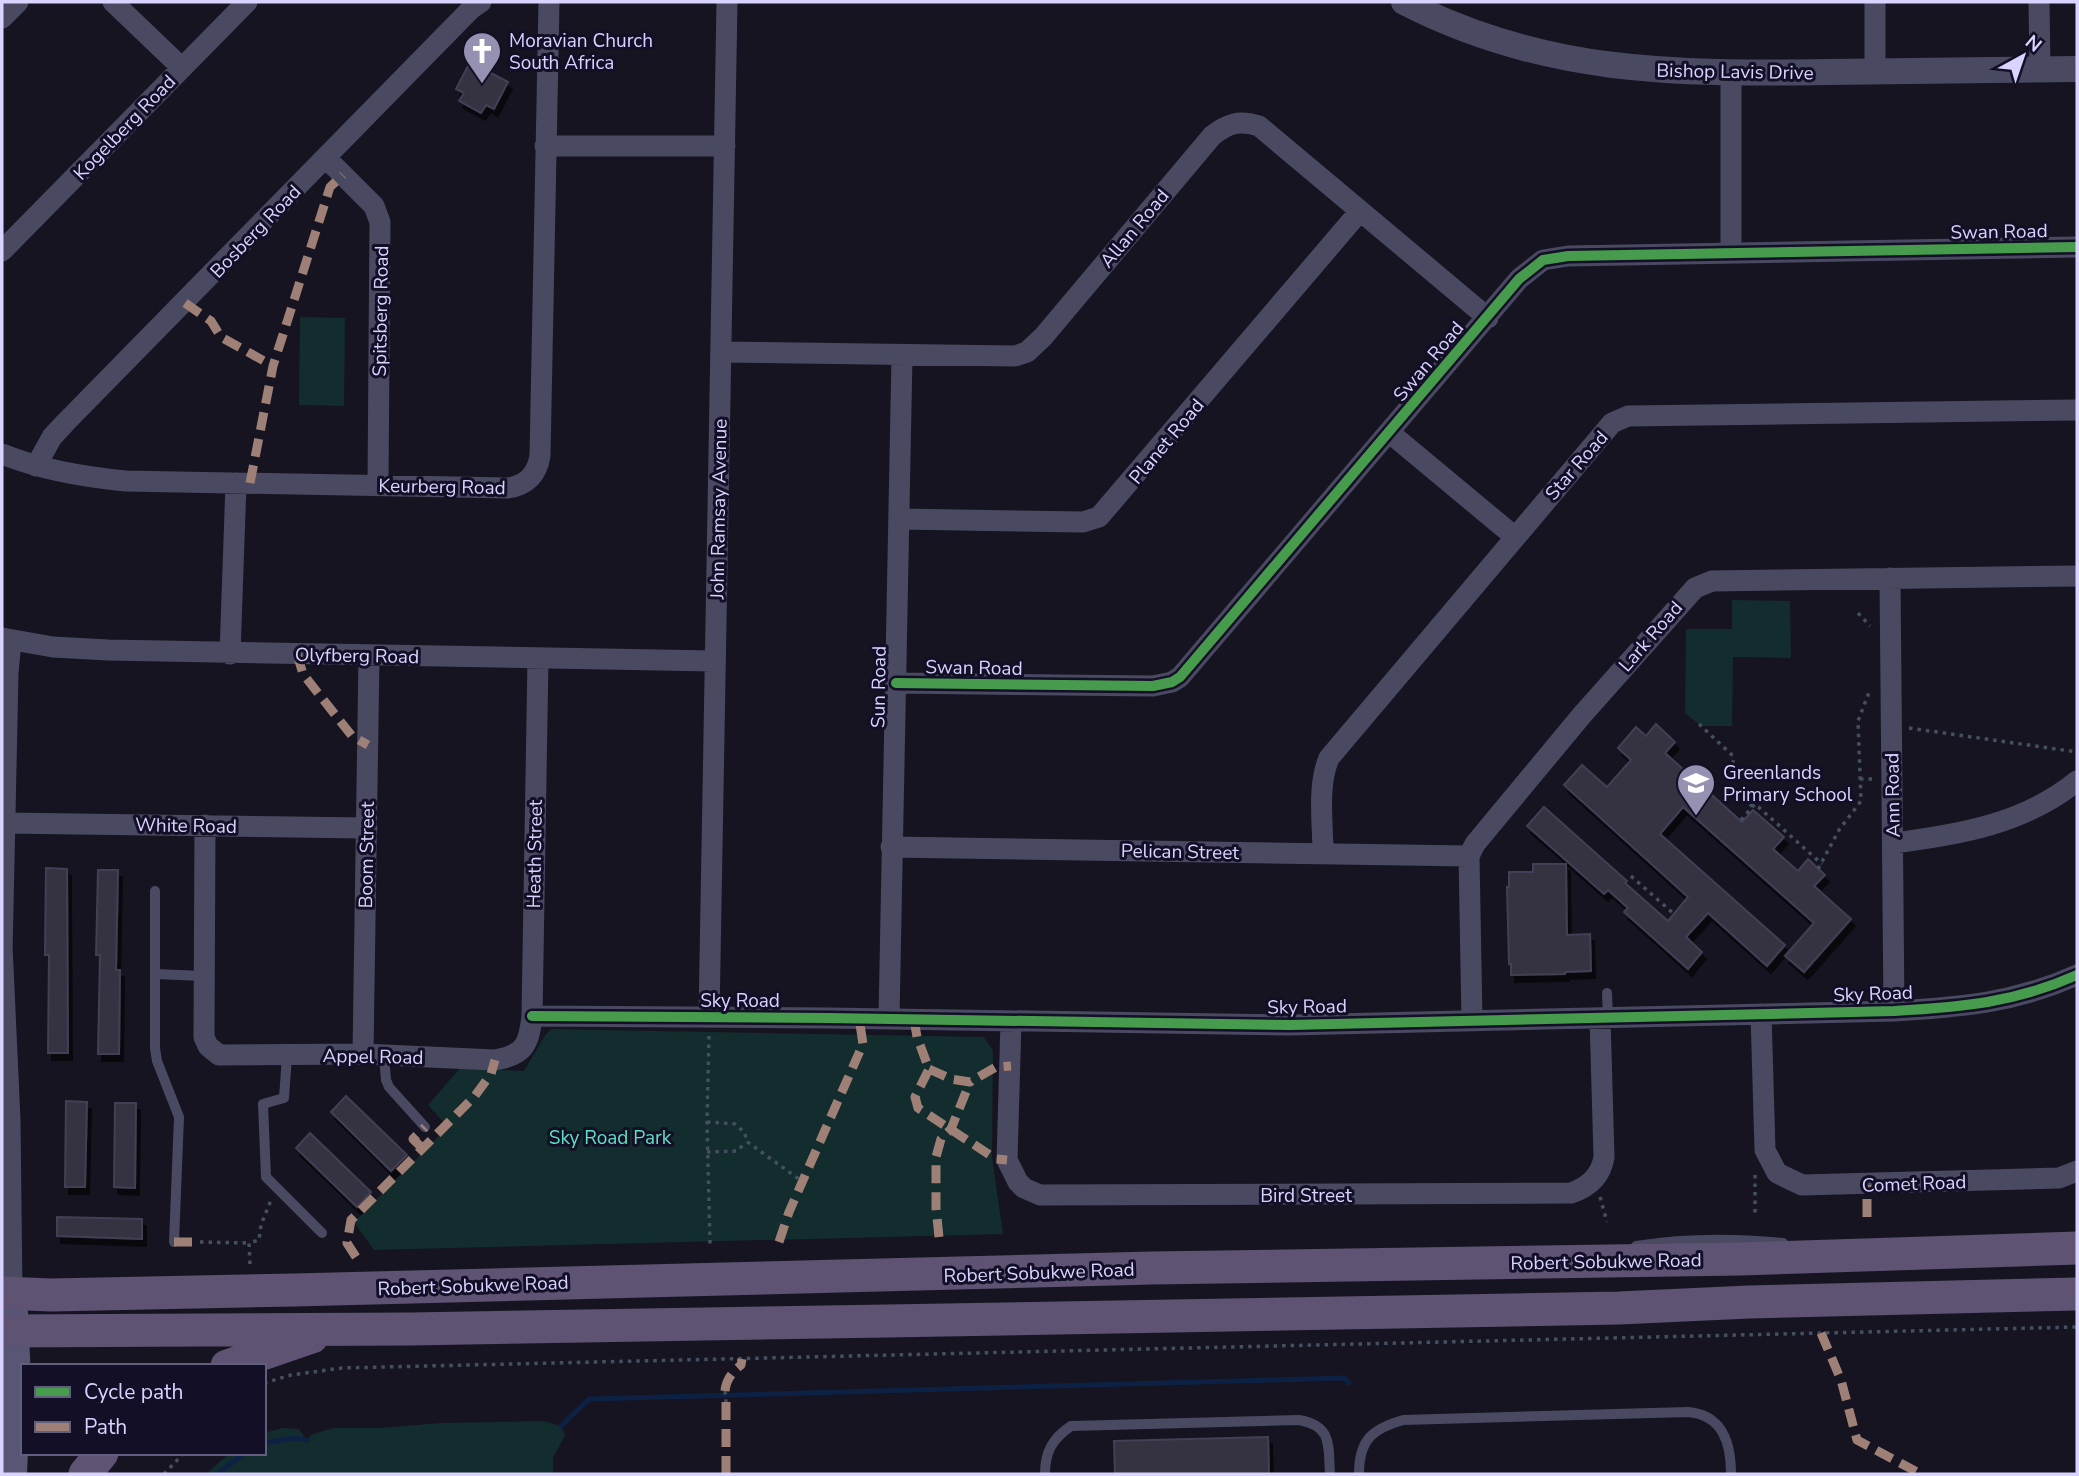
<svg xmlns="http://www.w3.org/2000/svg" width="2079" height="1476" viewBox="0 0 2079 1476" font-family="'Nunito Sans',sans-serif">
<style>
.green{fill:#132c2d}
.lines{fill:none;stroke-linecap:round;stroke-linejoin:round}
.stream{stroke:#0d2144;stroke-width:5}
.building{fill:#343243;stroke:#433f54;stroke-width:2;filter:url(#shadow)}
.path{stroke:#44505f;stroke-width:3.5;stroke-dasharray:3.5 5;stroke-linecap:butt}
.service{stroke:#4a4962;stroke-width:10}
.minor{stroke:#4a4962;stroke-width:21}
.tertiary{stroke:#4a4962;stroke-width:26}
.secondary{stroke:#575674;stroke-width:30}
.primary{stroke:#5e5373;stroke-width:33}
.quiet{stroke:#9e8076;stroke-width:9;stroke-dasharray:18 9;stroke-linecap:butt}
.cycleway-casing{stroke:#130f26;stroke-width:15}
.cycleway{stroke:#469c4c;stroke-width:10}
.labels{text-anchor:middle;stroke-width:6;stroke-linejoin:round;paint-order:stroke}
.poi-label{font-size:19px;fill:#d9d4ff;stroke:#130f26;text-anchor:start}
.street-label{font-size:19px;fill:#d9d4ff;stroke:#130f26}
.park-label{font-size:19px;fill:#5fe0c0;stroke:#130f26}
</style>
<defs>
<filter id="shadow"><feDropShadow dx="4" dy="7" stdDeviation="0" flood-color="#0009"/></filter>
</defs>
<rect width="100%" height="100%" fill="#161421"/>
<!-- green -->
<path class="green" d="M 300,317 L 345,318 L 344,406 L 299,405 Z
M 1732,600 L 1790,601 L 1791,658 L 1733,657 L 1732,726 L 1701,726 L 1685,713 L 1686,629 L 1732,629 Z
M 552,1029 L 984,1037 L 993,1051 L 992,1157 L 1003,1234 L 374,1250 L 354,1222 L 448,1127 L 428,1105 L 460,1068 L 524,1071 L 546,1034 Z
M 543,1421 L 561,1426 L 565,1435 L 553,1458 L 553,1474 L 206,1474 L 230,1453 L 264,1453 L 264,1433 L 283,1428 L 299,1429 L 307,1440 L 311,1435 L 333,1428 L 379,1428 L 441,1423 Z"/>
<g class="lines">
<!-- stream -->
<path class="stream" d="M 561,1426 L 589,1399 L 1344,1378 L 1349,1383
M 264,1443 L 296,1438 L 307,1440
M 218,1474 L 244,1453"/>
</g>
<!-- building -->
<path class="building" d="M 470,62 L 508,82 L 494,109 L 486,105 L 481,113 L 459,101 L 464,93 L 456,89 Z
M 1656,724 L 1675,742 L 1665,753 L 1742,822 L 1753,810 L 1784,837 L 1773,849 L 1798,871 L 1808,859 L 1825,875 L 1814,886 L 1851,919 L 1804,972 L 1785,956 L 1814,923 L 1683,807 L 1660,834 L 1785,945 L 1767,966 L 1708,913 L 1686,937 L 1702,952 L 1688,969 L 1624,912 L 1628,908 L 1608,890 L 1604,894 L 1527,826 L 1544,807 L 1627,881 L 1625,883 L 1668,921 L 1688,897 L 1564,785 L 1582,765 L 1607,787 L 1631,760 L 1618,748 L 1636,727 L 1646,736 Z
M 1533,864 L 1566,864 L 1567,935 L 1590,934 L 1591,971 L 1565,972 L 1565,974 L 1511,975 L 1511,964 L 1509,964 L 1507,887 L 1509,887 L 1509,872 L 1533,872 Z
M 46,868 L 67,869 L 68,1053 L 48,1053 L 49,955 L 45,955 Z
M 98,870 L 118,870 L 116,970 L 120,970 L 119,1054 L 98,1054 L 100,955 L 96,955 Z
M 346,1096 L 407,1155 L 391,1171 L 331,1112 Z
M 66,1101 L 87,1102 L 85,1187 L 65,1187 Z
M 115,1103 L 136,1103 L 135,1188 L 114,1187 Z
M 310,1133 L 371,1192 L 357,1207 L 296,1148 Z
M 57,1217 L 142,1219 L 142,1239 L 57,1236 Z
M 1268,1437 L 1269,1474 L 1115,1474 L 1114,1441 Z"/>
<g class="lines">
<!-- path -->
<path class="path" d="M 1858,613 L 1870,626
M 1699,724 L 1733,756 L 1734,790 L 1753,807
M 1909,728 L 2077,752
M 1860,779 L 1875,779
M 1741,820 L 1755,804 L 1822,864
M 1818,869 L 1839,830 L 1861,801 L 1858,721 L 1870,690
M 1631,876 L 1674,914
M 709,1036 L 707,1122 L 710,1244
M 707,1122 L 735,1124 L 745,1133 L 746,1141 L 803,1182
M 707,1152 L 737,1151 L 746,1142
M 1755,1175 L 1755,1217
M 1600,1197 L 1607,1222
M 200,1242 L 249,1243
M 250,1264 L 249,1243 L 259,1240 L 261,1225 L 271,1200
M 264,1383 L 291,1375 L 342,1368 L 2077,1327
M 725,1391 L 726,1402
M 164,1474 L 184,1453"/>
<!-- service -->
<path class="service" d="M 155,891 L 155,1048 L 157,1061 L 179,1117 L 174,1242
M 155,974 L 204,976
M 1607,993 L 1608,1017
M 287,1056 L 284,1098 L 263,1104 L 266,1177 L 322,1233
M 384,1056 L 386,1080 L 389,1087 L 425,1127
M 1636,1246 C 1685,1238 1733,1238 1783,1243
M 1045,1474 C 1045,1452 1052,1439 1071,1426 L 1299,1420 C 1333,1426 1328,1446 1330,1474
M 1359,1474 C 1359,1440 1372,1429 1403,1420 L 1688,1412 C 1723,1415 1731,1443 1731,1474"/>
<!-- minor -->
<path class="minor" d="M 113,2 L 182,68
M 2039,2 L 2040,69
M 2,18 L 18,2
M 1875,72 L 1875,2
M 545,146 L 725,146
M 326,158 L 374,206 L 380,222 L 378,486
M 2,251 L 247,2
M 1731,253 L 1731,73
M 721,352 L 1015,356 L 1027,352 L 1043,337 L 1212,136 C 1228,123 1239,120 1259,126 L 1488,318
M 1390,433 L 1515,537
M 2,454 C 42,470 83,477 126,481 L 508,488 C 527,485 537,474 540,456 L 549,2
M 36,466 L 52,437 L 65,423 L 471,9 L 481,2
M 900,519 L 1083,522 L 1099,517 L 1360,211
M 1890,578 L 1894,1011
M 2,638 L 53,647 L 108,650 L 714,661
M 230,654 L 236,483
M 896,683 L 1153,686 L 1172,682 L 1180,677 L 1519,279 L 1543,260 L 1568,256 L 2077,247
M 5,823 L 367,828
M 205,825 L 204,1037 L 208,1046 L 219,1055 L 363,1054 L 495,1060 C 524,1055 529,1045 532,1016 L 538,658
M 1893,843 C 1958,835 2024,824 2077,781
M 891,847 L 1469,856
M 1323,854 C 1323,823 1317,786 1329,758 L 1612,423 L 1628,416 L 2077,410
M 2,945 L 10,1120 L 12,1293
M 2,954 L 8,673 L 11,641
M 1761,1014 L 1765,1150 L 1777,1173 L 1802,1185 L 2059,1178 L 2077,1171
M 532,1016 L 828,1018 L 1290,1025 L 1894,1011 C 1962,1007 2014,1003 2077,975
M 709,1017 L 727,2
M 889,1018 L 902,356
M 1011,1021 L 1007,1160 L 1018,1182 L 1024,1188 L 1040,1195 L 1571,1193 C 1589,1187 1601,1176 1604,1157 L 1600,1018
M 1472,1021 L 1469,856 L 1475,844 L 1582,715 L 1695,588 L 1712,581 L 2077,576
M 363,1054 L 369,655"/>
<!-- tertiary -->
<path class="tertiary" d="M 1404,2 C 1544,74 1675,74 1828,72 C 1911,71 1994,70 2077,69"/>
<!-- secondary -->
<path class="secondary" d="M 12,1293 L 16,1379 L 12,1474"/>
<!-- primary -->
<path class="primary" d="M 2,1293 L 51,1295 L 295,1290 L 1152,1268 L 1741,1259 L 2077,1248
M 2,1331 L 411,1329 L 887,1321 L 1619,1308 L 1749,1302 L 2077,1294
M 227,1366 L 312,1337
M 85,1474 L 102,1453"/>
<!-- quiet -->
<path class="quiet" d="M 185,303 L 211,321 L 221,337 L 273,366
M 250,483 L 273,366 L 330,187 L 343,175
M 297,654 L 303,674 L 352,736 L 368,745
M 914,1019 L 917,1037 L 929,1069 L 915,1097 L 918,1108 L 996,1159 L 1007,1160
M 929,1069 L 951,1079 L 970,1082 L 996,1067 L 1011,1066
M 422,1148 L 413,1139 L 425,1127
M 1867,1217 L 1867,1185
M 939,1237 L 936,1208 L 936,1157 L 941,1139 L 951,1129 L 970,1082
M 174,1242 L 200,1242
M 779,1242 L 789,1212 L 863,1044 L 859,1018
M 356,1257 L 347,1243 L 351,1220 L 474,1097 L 491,1074 L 495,1060
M 1821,1333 L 1841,1380 L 1857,1440 L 1921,1474
M 725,1391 C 726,1380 732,1372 741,1365 L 742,1359
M 726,1402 L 726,1474"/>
<defs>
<path id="cycleway" d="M 896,683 L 1153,686 L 1172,682 L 1180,677 L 1519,279 L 1543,260 L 1568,256 L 2077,247
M 532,1016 L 828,1018 L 1290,1025 L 1894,1011 C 1962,1007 2014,1003 2077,975"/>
</defs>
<!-- cycleway casing -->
<use href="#cycleway" class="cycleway-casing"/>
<!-- cycleway -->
<use href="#cycleway" class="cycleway"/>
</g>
<!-- icons -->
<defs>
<symbol id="church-pin" viewBox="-11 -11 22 30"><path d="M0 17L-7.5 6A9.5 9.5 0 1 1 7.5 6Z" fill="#9591b1" stroke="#130f26"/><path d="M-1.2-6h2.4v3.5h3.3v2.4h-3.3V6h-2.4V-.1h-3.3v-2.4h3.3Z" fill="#fff"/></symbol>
<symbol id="school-pin" viewBox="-11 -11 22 30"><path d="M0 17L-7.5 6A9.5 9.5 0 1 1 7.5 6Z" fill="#9591b1" stroke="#130f26"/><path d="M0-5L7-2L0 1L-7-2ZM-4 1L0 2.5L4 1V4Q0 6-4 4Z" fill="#fff"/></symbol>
</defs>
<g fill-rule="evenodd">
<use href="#church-pin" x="460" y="29" width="44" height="60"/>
<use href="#school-pin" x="1674" y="761" width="44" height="60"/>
</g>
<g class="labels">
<!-- poi labels -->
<g class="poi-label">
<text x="509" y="47">Moravian Church<tspan x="509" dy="22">South Africa</tspan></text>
<text x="1723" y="779">Greenlands<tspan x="1723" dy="22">Primary School</tspan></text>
</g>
<!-- street labels -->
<g class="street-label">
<text transform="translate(1735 71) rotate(1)" y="7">Bishop Lavis Drive</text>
<text transform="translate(124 127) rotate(-46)" y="7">Kogelberg Road</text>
<text transform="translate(1134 228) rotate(-50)" y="7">Allan Road</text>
<text transform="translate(255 231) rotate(-46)" y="7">Bosberg Road</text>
<text transform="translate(1999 231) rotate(-1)" y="7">Swan Road</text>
<text transform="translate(380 311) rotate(-89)" y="7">Spitsberg Road</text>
<text transform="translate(1428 361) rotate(-50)" y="7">Swan Road</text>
<text transform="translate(1166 441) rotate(-50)" y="7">Planet Road</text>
<text transform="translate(1576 465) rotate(-49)" y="7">Star Road</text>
<text transform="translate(442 486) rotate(1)" y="7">Keurberg Road</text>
<text transform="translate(718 509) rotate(-89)" y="7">John Ramsay Avenue</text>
<text transform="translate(1650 636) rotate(-49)" y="7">Lark Road</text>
<text transform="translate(357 655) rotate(1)" y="7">Olyfberg Road</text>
<text transform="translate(974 667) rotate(1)" y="7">Swan Road</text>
<text transform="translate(878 687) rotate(-89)" y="7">Sun Road</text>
<text transform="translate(1892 795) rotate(-91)" y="7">Ann Road</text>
<text transform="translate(186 825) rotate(1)" y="7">White Road</text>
<text transform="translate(1180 851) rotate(1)" y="7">Pelican Street</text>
<text transform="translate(534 854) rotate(-89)" y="7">Heath Street</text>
<text transform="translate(366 855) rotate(-89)" y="7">Boom Street</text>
<text transform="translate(1873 993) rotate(-2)" y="7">Sky Road</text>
<text x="740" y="1007">Sky Road</text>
<text transform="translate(1307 1006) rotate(-1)" y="7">Sky Road</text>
<text transform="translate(373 1056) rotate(1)" y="7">Appel Road</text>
<text transform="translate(1914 1183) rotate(-2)" y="7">Comet Road</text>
<text x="1306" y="1202">Bird Street</text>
<text transform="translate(1606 1261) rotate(-1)" y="7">Robert Sobukwe Road</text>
<text transform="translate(1039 1272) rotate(-2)" y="7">Robert Sobukwe Road</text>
<text transform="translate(473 1285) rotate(-2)" y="7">Robert Sobukwe Road</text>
</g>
<!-- park labels -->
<g class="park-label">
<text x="610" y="1144">Sky Road Park</text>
</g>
</g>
<!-- border -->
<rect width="2079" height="1476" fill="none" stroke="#d9d4ff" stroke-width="7"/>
<!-- legend -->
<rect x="21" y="1364" width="245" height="91" fill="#130f26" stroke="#625e7d" stroke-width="2"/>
<rect x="35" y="1387" width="35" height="10" fill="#469c4c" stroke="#625e7d" stroke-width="2"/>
<text x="84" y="1399" font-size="21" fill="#d9d4ff">Cycle path</text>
<rect x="35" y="1422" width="35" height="10" fill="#9e8076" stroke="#625e7d" stroke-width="2"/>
<text x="84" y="1434" font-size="21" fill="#d9d4ff">Path</text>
<!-- north arrow -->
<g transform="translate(2023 56) rotate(40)" stroke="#130f26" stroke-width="5" paint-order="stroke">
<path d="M0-5L12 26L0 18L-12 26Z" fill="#d9d4ff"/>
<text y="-10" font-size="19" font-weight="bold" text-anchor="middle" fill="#d9d4ff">N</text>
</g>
</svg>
